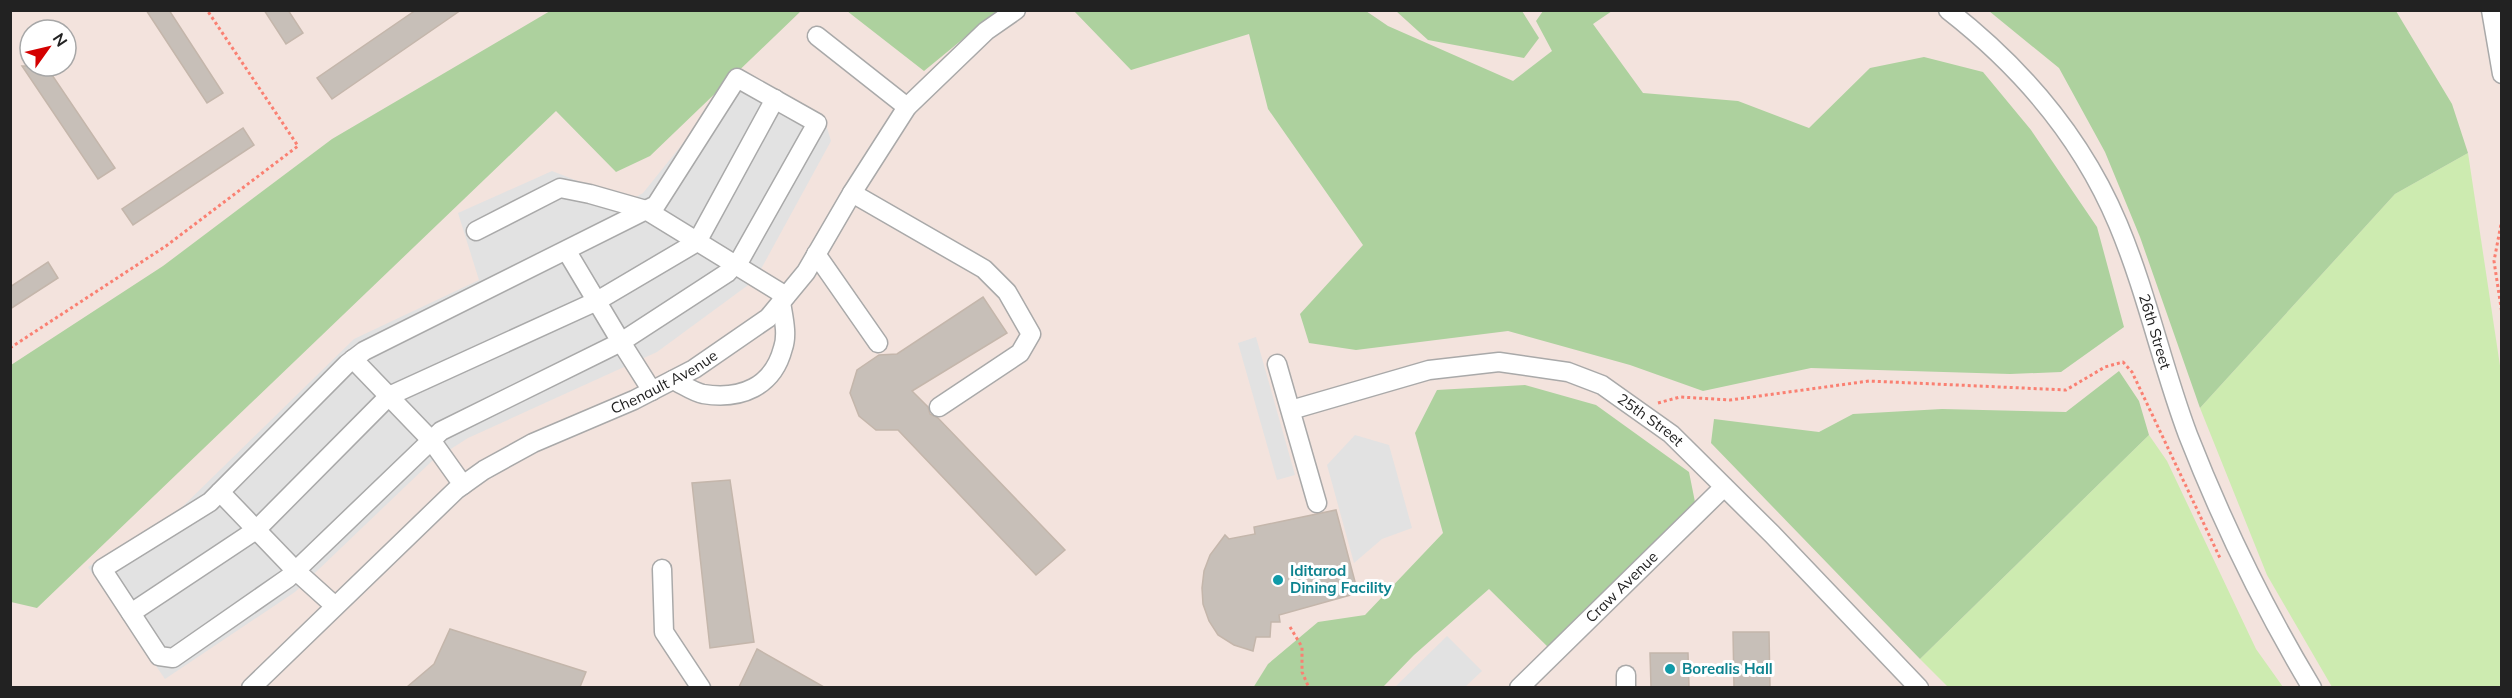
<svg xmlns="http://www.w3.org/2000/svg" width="2512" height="698" viewBox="0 0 2512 698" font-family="Mulish,sans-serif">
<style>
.military{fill:#f3e3dd;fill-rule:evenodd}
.grass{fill:#cdebb0}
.forest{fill:#add19e}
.parking{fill:#e2e2e2}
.building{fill:#c7bfb8;stroke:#c4b6ab;stroke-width:1.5}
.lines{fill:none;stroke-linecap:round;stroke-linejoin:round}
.minor-casing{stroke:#a9a9a9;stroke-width:21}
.path{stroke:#fa8072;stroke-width:3;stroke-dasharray:3 3;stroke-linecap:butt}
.minor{stroke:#fff;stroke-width:18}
.culture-dot{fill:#0f9aa8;stroke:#fff;stroke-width:2}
.labels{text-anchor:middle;stroke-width:6;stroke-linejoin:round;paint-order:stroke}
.street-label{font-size:15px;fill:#222;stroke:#fff}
.culture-label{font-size:15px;font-weight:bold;fill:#0d838f;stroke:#fff;text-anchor:start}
</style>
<rect width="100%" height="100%" fill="#f2efe9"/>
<!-- military -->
<path class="military" d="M 11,11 L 2501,11 L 2501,687 L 11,687 ZM 30,30 L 66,30 L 66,66 L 30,66 Z"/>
<!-- grass -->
<path class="grass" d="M 2468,153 L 2502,379 L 2501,687 L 2332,687 L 2267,575 L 2200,408 L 2395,194 Z
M 2149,435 L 2167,461 L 2256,649 L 2283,687 L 1948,687 L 1920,659 Z"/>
<!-- forest -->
<path class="forest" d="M 550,11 L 801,11 L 650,156 L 616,172 L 556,111 L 37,608 L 11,602 L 11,365 L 163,266 L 332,139 Z
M 847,11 L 997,11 L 924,71 Z
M 1074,11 L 1366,11 L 1388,26 L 1513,81 L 1552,51 L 1536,21 L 1543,11 L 1612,11 L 1593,24 L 1643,93 L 1738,101 L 1809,128 L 1870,68 L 1924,57 L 1983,72 L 2031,130 L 2097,227 L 2124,327 L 2061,372 L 2010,374 L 1811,368 L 1703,391 L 1630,365 L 1508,331 L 1356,350 L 1309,343 L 1300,314 L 1363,245 L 1268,109 L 1249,34 L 1131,70 Z
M 1396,11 L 1522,11 L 1539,38 L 1524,58 L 1428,40 Z
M 1989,11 L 2396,11 L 2452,104 L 2468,153 L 2395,194 L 2200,408 L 2140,237 L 2105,152 L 2059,68 Z
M 2119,371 L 2139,401 L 2149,435 L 1920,659 L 1711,443 L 1714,419 L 1819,432 L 1853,414 L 1942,409 L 2066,412 Z
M 1525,385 L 1596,405 L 1689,472 L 1695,502 L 1550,649 L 1489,589 L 1414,655 L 1383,687 L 1253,688 L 1268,664 L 1318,622 L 1365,615 L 1443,533 L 1415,433 L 1437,390 Z"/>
<!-- parking -->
<path class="parking" d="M 743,78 L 825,121 L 831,141 L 755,280 L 657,352 L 468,438 L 432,461 L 295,592 L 165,679 L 88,567 L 175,514 L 354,339 L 479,280 L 458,213 L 552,171 L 629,201 L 643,193 L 721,96 Z
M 1256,337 L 1295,475 L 1277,480 L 1238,343 Z
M 1355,435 L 1389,445 L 1412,528 L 1382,539 L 1354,563 L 1327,465 Z
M 1447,636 L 1482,671 L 1465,687 L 1395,687 Z"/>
<!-- building -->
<path class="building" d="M 146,10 L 169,10 L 223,93 L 207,103 Z
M 264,10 L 288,10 L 303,33 L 286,44 Z
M 416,10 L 461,10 L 332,99 L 317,78 Z
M 22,66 L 46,66 L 115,168 L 98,179 Z
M 243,128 L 254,145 L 133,225 L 122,209 Z
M 48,262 L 58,278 L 10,309 L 10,287 Z
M 983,297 L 1007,333 L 912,391 L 928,407 L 930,414 L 938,418 L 1065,550 L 1036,575 L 898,430 L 876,430 L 859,416 L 850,393 L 857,370 L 879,355 L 897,354 Z
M 730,480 L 754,642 L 710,648 L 692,483 Z
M 1336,510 L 1358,593 L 1279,615 L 1280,622 L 1271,622 L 1270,637 L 1256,637 L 1253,651 L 1234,645 L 1218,635 L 1209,621 L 1203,604 L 1202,588 L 1204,571 L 1210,555 L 1225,535 L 1229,539 L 1255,534 L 1254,527 Z
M 450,629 L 586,672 L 580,687 L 407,687 L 434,664 Z
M 1733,632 L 1769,632 L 1770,687 L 1734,687 Z
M 757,649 L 824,687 L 739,687 Z
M 1650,653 L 1688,653 L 1689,687 L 1651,687 Z"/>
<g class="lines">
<defs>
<g id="minor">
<path id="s1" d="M 1948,10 C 2021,67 2082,138 2118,224 C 2147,293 2162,366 2188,435 C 2222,522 2264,608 2312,688"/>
<path d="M 2491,10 L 2502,74"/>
<path d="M 817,36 L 907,107"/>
<path d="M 852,193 L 984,269 L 1007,292 L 1031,334 L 1020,353 L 939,407"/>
<path d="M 476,231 L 560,188 L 590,194 L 646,210 L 786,296"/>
<path d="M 566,250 L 621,342 L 441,431 L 288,578 L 173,658 L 159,656 L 102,569 L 210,502 L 347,364 L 364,351 C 461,303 558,253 656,205 L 737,78 L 817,123 L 741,258 L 727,273 L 621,342 L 652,391"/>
<path d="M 816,254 L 878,343"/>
<path d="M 353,359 L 431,440 L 463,485"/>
<path d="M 1277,364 L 1317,503"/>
<path d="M 673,380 C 682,384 693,392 703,394 C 741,400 773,387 783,348 C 788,334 783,316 781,302"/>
<path id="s2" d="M 1291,410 L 1429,370 L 1499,362 L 1568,372 L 1602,385 L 1671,434 L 1772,534 L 1919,688"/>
<path d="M 220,492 L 295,570 L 335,606"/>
<path d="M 662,569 L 664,632 L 701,688"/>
<path d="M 131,613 L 256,530 L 389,396 L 597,301 L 697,242 L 775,99"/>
<path d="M 1626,675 L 1626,688"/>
<path id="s3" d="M 251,688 L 456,490 L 484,470 L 533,443 L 634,400 L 694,369 L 768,318 L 806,272 L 852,193 L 907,107 L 986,31 L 1016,10"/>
<path id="s4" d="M 1519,688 L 1724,487"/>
</g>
</defs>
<!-- minor casing -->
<use href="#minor" class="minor-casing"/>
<!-- path -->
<path class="path" d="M 2502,219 L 2494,261 L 2502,314
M 10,348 L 166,246 L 298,146 L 207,10
M 1658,403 L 1680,397 L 1730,400 L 1869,381 L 2066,390 L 2105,367 L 2123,362 L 2132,372 L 2220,558
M 1290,627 L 1302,647 L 1302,672 L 1309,688"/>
<!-- minor -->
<use href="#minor" class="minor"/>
</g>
<!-- markers -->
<g class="culture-dot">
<circle cx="1278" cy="580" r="6"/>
<circle cx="1670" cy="669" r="6"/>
</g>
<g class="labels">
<!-- street labels -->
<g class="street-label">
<text dy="5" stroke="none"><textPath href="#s1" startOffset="390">26th Street</textPath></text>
<text dy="5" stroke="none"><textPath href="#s3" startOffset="520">Chenault Avenue</textPath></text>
<text dy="5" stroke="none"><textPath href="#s2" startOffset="380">25th Street</textPath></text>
<text dy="5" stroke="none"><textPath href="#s4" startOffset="144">Craw Avenue</textPath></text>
</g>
<!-- culture labels -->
<g class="culture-label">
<text x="1290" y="576">Iditarod<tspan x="1290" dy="17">Dining Facility</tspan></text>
<text x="1682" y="674">Borealis Hall</text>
</g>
</g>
<!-- border -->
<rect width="2512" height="698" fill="none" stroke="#222222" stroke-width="24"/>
<!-- north arrow -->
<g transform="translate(48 48) rotate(56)"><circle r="28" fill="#ffffff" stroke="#a7a7a7" stroke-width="1.5"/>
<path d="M0-4.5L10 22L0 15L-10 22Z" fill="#d40000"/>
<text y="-9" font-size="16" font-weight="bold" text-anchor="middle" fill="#222222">N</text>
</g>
</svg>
